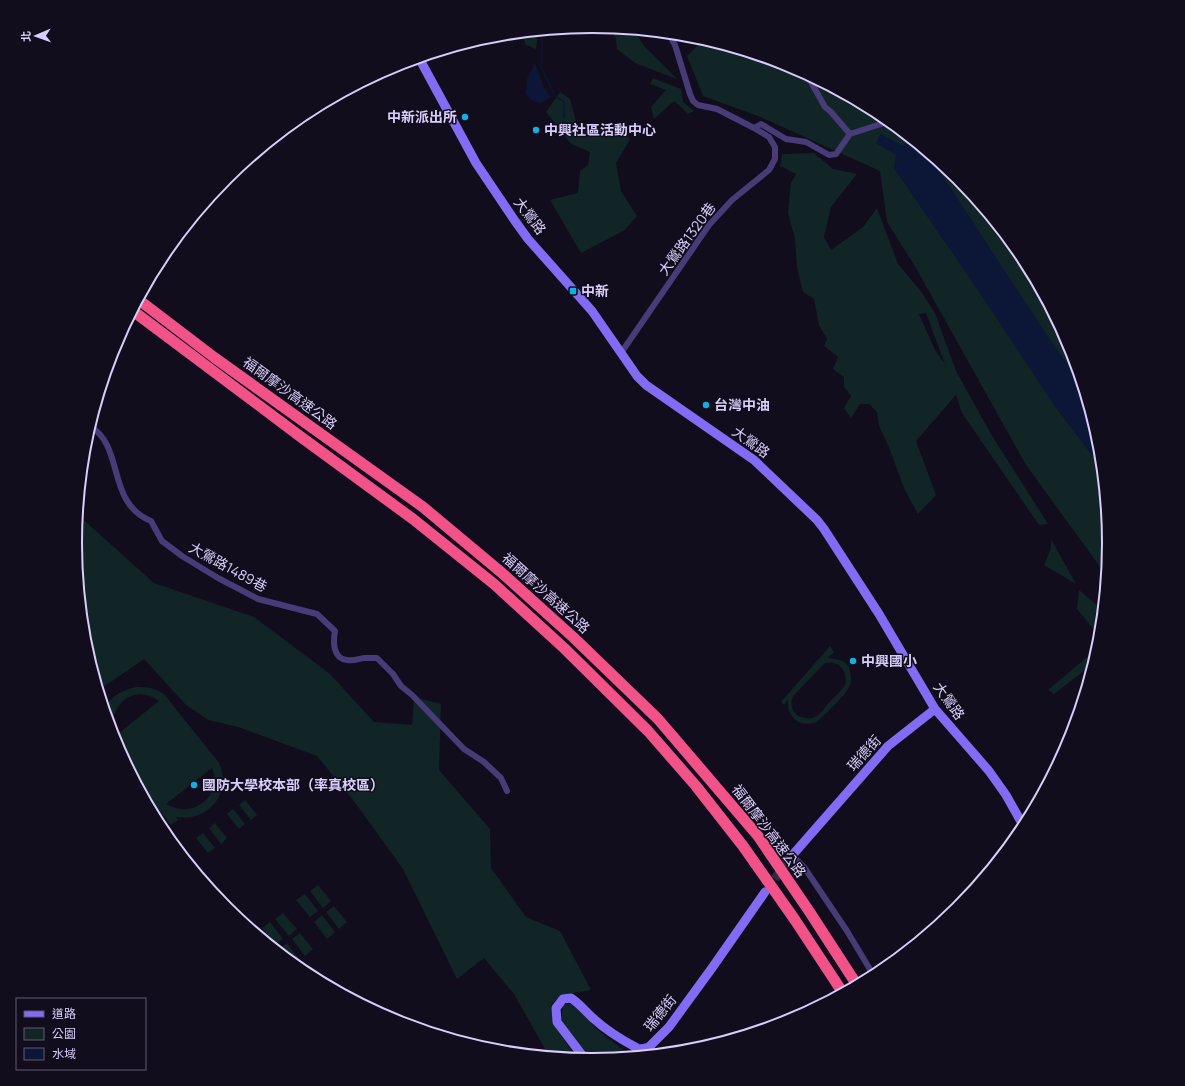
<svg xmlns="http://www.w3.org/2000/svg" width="1185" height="1086" viewBox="0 0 1185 1086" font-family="Manrope,'Noto Sans TC',sans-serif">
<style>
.green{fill:#112426;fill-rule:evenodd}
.water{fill:#0c1636}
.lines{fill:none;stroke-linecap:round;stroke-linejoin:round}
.stream{stroke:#0c1636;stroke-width:1.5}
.secondary-tunnel{stroke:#302a3d;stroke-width:9;stroke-dasharray:9 4.5;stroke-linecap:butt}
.street{stroke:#473c78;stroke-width:6}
.secondary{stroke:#826cf3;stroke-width:9}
.highway{stroke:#f15287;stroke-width:11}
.poi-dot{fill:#12afe1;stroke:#120d1c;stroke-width:1.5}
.labels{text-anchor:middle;stroke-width:3;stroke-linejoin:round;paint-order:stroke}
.poi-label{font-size:14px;font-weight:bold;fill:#d9cdfb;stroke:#120d1c;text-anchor:start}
.street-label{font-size:14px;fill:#d9cdfb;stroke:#120d1c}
.rim{fill:none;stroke:#d9cdfb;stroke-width:2}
</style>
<rect width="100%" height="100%" fill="#120d1c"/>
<!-- green -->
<path class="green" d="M 608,28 L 634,30 L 644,46 L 677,79 L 635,63 L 617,49 L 616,38 Z
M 536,32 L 538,32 L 536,49 L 526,45 L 521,33 Z
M 704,39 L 791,65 L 880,113 L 958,178 L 1022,256 L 1070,345 L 1100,442 L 1109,543 L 1106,575 L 1026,465 L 916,268 L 887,222 L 880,171 L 758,116 L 703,96 L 687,56 Z
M 653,78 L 681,89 L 683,102 L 694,111 L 688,114 L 674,101 L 654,119 L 651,107 L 666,90 L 650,84 Z
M 560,92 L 570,99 L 577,125 L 591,125 L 612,133 L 626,135 L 630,139 L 616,163 L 621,191 L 637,216 L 625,230 L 581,253 L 550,200 L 578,193 L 580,171 L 588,165 L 590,152 L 571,144 L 546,112 Z
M 814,153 L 833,169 L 857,174 L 831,207 L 824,237 L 831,250 L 863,227 L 877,208 L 898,264 L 920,290 L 935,313 L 956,371 L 991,434 L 1048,524 L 1039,525 L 962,413 L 956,395 L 916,441 L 936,495 L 918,514 L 904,488 L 888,445 L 879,426 L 877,412 L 869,404 L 860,404 L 851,418 L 844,408 L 851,396 L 844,387 L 844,377 L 833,369 L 838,357 L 824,346 L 827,339 L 819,325 L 814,299 L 803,292 L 797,268 L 795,239 L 788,213 L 791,183 L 796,174 L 780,166 L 782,154 ZM 926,313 L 945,364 L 935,350 L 919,314 Z
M 78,515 L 154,583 L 254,617 L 330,674 L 374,722 L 412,725 L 414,697 L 441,704 L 439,770 L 490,829 L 491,868 L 526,917 L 560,931 L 591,990 L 561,995 L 551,1005 L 553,1023 L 577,1059 L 549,1056 L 514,994 L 484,958 L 457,979 L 403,869 L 356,804 L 317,756 L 238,727 L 208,720 L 186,705 L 144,659 L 99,690 L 85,644 L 76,543 Z
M 1051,539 L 1076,584 L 1044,565 L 1051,548 Z
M 1079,590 L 1103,610 L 1100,634 L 1095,631 L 1077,609 Z
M 830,646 L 834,652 L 828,658 C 837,659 848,660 850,671 C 851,676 852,682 849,687 C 845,696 825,714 817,722 C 800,728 786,717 788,699 L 784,705 L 781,702 ZM 825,663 C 828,663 832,662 834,663 C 843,664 848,678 845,685 C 841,692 833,698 828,704 C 825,707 820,715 815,717 C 810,720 799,718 795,713 C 791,709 791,701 793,696 Z
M 1099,647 L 1093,664 L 1054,694 L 1048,690 Z
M 136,687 C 148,687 156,688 165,695 C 178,712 191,728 204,744 C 208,750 215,756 219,763 C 226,776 223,797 212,806 C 202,816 190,819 176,817 L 178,820 L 171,825 L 137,781 L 115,741 L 114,737 L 159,701 C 133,682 108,706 113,735 C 111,729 105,716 106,711 C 106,697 126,689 136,687 ZM 212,768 C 220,786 207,807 187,809 C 179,810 173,807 166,804 Z
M 245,800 L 257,815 L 251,820 L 239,805 Z
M 233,809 L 245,824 L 239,829 L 227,814 Z
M 215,823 L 227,838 L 221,844 L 209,828 Z
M 203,833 L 215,848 L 208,853 L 196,838 Z
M 318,885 L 331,901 L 323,908 L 310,891 Z
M 305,894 L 318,911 L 310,917 L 296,900 Z
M 334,906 L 347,922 L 339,929 L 326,912 Z
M 283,913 L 297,929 L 289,936 L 275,919 Z
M 322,915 L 335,932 L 327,939 L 314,922 Z
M 270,922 L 283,939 L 275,945 L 262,928 Z
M 300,933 L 313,949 L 305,956 L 292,939 Z
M 287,943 L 300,960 L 295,964 L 284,955 L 279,949 Z
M 572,1004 L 598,1030 L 631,1056 L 589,1060 L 561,1020 L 563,1005 Z"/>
<!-- water -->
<path class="water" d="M 535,63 L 544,88 L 551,97 L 541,103 C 534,102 530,100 526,94 L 527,79 Z
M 881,134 L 901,145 L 917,143 L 927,152 L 1052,343 L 1082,384 L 1100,442 L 1102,468 L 1056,408 L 988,305 L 894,168 L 896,155 L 876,143 Z"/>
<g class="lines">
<!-- stream -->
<path class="stream" d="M 541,31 L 542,41 L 541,67 L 555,96 L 564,102 L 564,118"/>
<!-- secondary-tunnel -->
<path class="secondary-tunnel" d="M 767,890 L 789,859"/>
<!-- street -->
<path class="street" d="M 800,70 L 811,82 L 825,107 L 831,112 L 850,134
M 754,128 L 761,124 L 786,139 L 806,142 L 829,155 L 836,154 L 850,134 L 890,121
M 621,353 L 709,225 L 732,200 L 769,170 L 775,159 L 775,147 L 769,137 L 754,128 L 717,109 L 698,105 L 693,101 L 690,94 L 675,45 L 669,34
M 90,426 C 125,447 106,503 151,521 L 162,541 L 182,556 L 218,578 L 258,599 L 317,614 L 335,631 C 333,642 333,659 347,660 C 353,661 358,659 364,658 C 368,658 372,658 377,658 L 393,674 L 401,686 L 412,695 L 464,749 L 484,762 L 501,778 L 507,791
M 792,855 L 804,867 L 847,931 L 874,976"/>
<!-- secondary -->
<path class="secondary" d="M 419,58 L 476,163 L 515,221 L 528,239 L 592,311 L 637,376 L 646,385 L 754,460 L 817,520 L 824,529 L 879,614 L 935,709 L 989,771 L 1006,795 L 1024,827
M 789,859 L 888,746 L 935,709
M 585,1059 L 557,1022 L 556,1008 L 563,999 L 571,998 C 580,1004 586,1012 594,1019 C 607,1031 622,1040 637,1048 L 641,1049 L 649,1047 L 669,1027 L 712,968 L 765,892"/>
<!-- highway -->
<path class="highway" d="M 139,300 L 215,358 L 423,507 L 502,573 L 573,637 L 658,719 L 758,836 L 809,911 L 857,985
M 133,311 L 301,437 L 413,519 L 494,584 L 564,648 L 648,731 L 696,786 L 743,846 L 795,920 L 843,993"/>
</g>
<!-- markers -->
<g class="poi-dot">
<circle cx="465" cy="117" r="4"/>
<circle cx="536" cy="130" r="4"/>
<rect x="569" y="287" width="8" height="8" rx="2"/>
<circle cx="706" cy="405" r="4"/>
<circle cx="853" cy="661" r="4"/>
<circle cx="194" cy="785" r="4"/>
</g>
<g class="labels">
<!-- poi labels -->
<g class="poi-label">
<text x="457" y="122" text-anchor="end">中新派出所</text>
<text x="544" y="135">中興社區活動中心</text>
<text x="581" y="296">中新</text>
<text x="714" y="410">台灣中油</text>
<text x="861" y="666">中興國小</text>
<text x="202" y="790">國防大學校本部（率真校區）</text>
</g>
<!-- street labels -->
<g class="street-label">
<text transform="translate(530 216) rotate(53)" y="5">大鶯路</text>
<text transform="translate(687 239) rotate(-54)" y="5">大鶯路1320巷</text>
<text transform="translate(290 393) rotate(36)" y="5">福爾摩沙高速公路</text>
<text transform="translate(751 442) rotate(36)" y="5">大鶯路</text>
<text transform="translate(228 567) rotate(29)" y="5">大鶯路1489巷</text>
<text transform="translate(546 593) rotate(42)" y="5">福爾摩沙高速公路</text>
<text transform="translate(949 701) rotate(55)" y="5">大鶯路</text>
<text transform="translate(864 753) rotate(-48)" y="5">瑞德街</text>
<text transform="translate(769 831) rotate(53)" y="5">福爾摩沙高速公路</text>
<text transform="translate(660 1013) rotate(-51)" y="5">瑞德街</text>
</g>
</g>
<!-- crop -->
<path d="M0 0H1185V1086H0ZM82 543a510 510 0 1 1 1020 0a510 510 0 1 1-1020 0Z" fill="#120d1c" fill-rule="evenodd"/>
<path class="rim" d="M82 543a510 510 0 1 1 1020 0a510 510 0 1 1-1020 0Z"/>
<!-- legend -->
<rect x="16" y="998" width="130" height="72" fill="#120d1c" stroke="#625a75"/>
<rect x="24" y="1011" width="20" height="6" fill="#826cf3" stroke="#625a75"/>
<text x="52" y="1018" font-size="12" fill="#d9cdfb">道路</text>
<rect x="24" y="1028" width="20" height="12" fill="#112426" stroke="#625a75"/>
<text x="52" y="1038" font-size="12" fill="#d9cdfb">公園</text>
<rect x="24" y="1048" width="20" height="12" fill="#0c1636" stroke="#625a75"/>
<text x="52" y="1058" font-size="12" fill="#d9cdfb">水域</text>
<!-- north arrow -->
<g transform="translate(36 36) rotate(268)" stroke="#120d1c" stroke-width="3" paint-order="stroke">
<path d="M0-3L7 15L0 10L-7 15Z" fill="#d9cdfb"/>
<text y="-6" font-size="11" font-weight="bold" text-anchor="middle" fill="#d9cdfb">北</text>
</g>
</svg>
